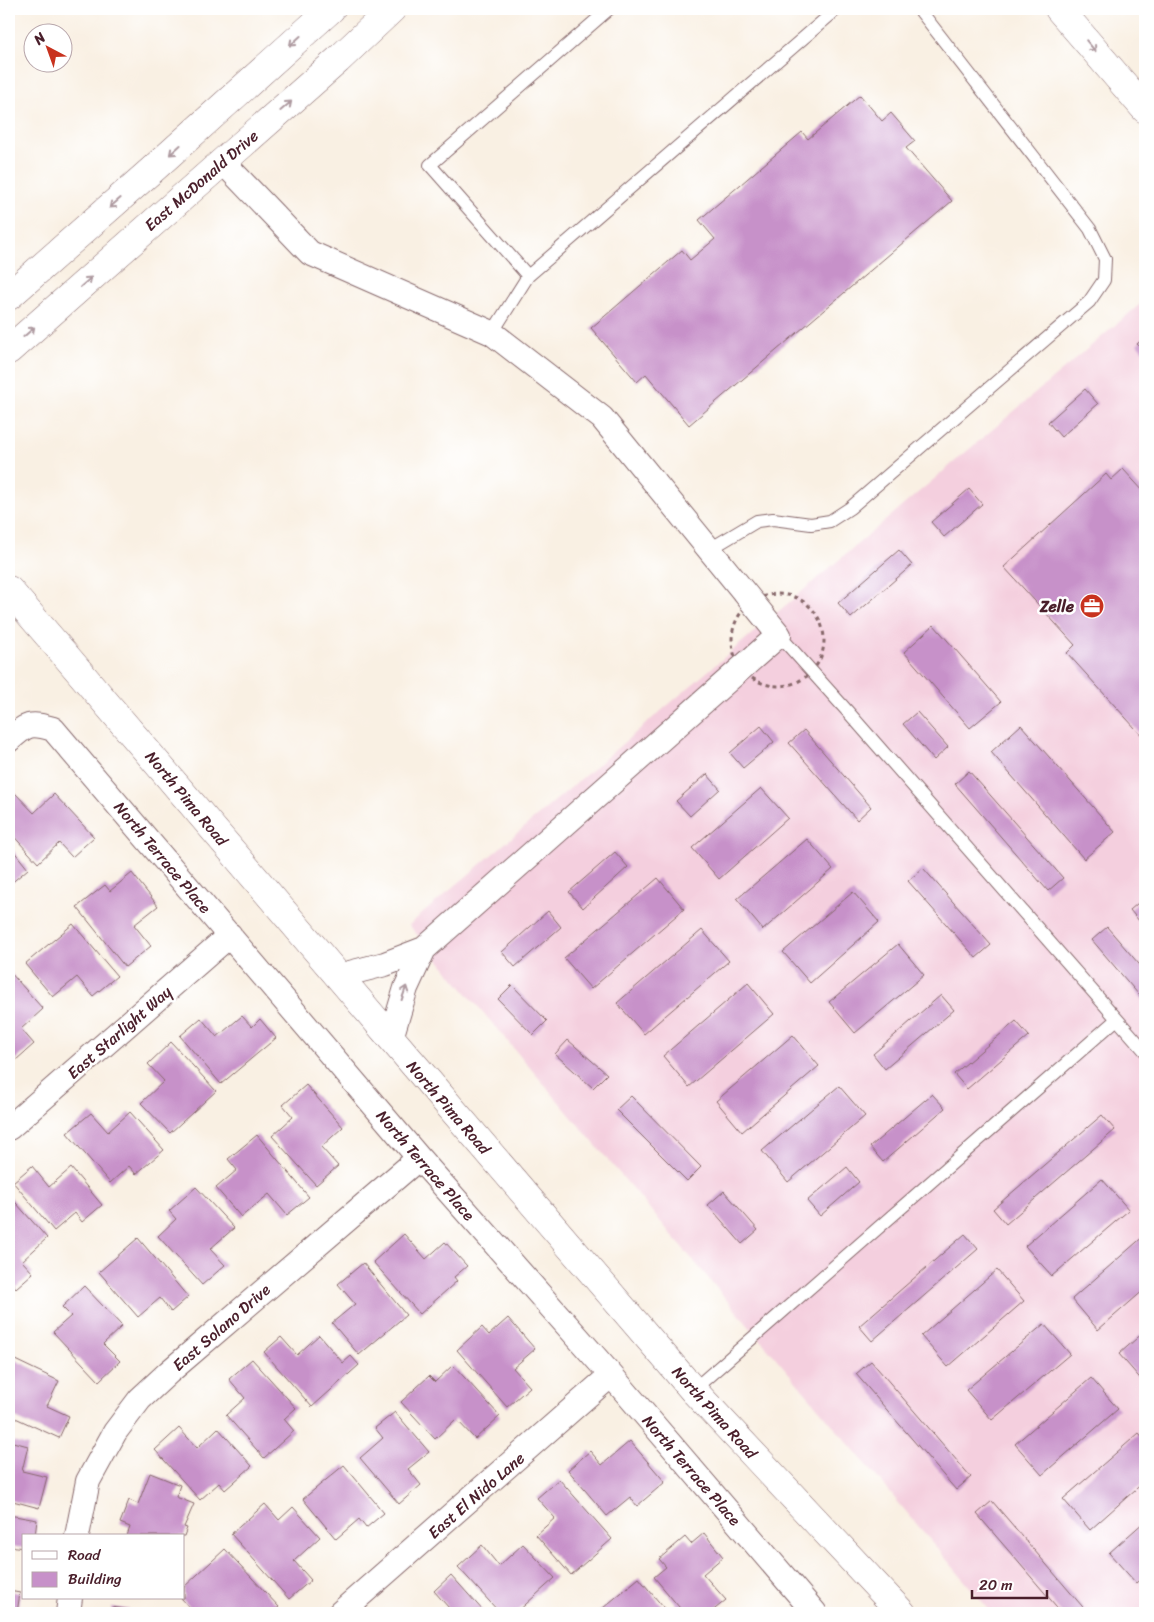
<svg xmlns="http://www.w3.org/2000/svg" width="1154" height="1622" viewBox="0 0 1154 1622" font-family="Sriracha,sans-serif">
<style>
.built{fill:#f4cfde}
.building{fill:#c791c9}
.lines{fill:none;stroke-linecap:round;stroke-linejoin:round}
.lane-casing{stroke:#87686b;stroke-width:14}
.street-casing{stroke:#87686b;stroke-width:26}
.secondary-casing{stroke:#87686b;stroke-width:29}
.highway-casing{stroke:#87686b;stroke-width:29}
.path{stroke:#87686b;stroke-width:3;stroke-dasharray:4 4;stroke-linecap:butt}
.lane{stroke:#fff;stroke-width:12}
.street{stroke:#fff;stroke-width:24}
.secondary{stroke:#fff;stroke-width:28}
.highway{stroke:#fff;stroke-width:28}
.oneway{stroke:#ae9aa0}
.labels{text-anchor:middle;stroke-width:5;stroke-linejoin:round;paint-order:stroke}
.street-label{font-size:16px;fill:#4a1f2b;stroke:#fff}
.poi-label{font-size:16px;font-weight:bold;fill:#4a1f2b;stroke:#fff;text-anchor:end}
</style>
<rect width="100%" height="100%" fill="#fff"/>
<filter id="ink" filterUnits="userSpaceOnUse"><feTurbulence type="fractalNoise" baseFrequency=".02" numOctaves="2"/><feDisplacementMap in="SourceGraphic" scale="10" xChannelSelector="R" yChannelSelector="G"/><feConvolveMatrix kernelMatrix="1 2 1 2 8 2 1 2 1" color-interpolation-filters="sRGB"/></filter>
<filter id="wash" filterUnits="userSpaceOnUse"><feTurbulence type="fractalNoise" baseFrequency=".0096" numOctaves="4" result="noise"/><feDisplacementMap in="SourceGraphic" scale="20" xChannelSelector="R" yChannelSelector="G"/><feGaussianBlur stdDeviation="1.12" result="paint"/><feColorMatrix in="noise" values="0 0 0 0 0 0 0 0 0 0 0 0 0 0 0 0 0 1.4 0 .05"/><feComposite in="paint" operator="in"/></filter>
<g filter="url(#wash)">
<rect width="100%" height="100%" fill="#f9f0e3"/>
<!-- built -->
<path class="built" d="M 1145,300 L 1145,1613 L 992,1613 L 409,925 Z"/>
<g id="blocks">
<!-- building -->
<path class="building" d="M 860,95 L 882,121 L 891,113 L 915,141 L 906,148 L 952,201 L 689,425 L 646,374 L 637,382 L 591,328 L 682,250 L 690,260 L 715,239 L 699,220 L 802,132 L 808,139 Z
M 1145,337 L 1145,353 L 1137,344 Z
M 1085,389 L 1098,404 L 1061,437 L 1048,422 Z
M 1123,469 L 1145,493 L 1145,739 L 1067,653 L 1075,645 L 1004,567 L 1106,474 L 1111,480 Z
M 969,489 L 982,504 L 944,537 L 931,522 Z
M 899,550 L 912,565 L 851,618 L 838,603 Z
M 934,625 L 1001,702 L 970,728 L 904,652 Z
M 917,712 L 948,747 L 934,760 L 903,724 Z
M 1021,725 L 1115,832 L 1084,859 L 991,752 Z
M 761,726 L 774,742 L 743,768 L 730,753 Z
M 804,730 L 871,807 L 857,820 L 789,743 Z
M 969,771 L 1063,878 L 1048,891 L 955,784 Z
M 707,774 L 720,789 L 690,816 L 676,801 Z
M 761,788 L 788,818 L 719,879 L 692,848 Z
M 15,793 L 34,813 L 54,794 L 94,837 L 72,857 L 59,843 L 38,863 L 9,831 L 9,799 Z
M 807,839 L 833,869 L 763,930 L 737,899 Z
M 9,845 L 28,869 L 9,885 Z
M 615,852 L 628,867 L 583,908 L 569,892 Z
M 923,868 L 991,945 L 976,958 L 908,881 Z
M 132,873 L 158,906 L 134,925 L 151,946 L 125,967 L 77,907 L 105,885 L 110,891 Z
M 658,878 L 684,909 L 591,989 L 564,958 Z
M 853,892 L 879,922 L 810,983 L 783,952 Z
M 1145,897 L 1145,928 L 1130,910 Z
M 548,911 L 561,927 L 515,967 L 502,952 Z
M 73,924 L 117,976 L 93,996 L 77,977 L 53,997 L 25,964 Z
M 1107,927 L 1145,971 L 1145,1002 L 1092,940 Z
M 702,930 L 729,961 L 644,1034 L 617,1003 Z
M 898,944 L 924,975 L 855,1033 L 829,1002 Z
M 9,971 L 43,1009 L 21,1029 L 34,1044 L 16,1060 L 9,1052 Z
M 748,983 L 774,1014 L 689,1087 L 663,1056 Z
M 512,985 L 547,1021 L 533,1035 L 498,999 Z
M 941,995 L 954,1010 L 885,1069 L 873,1054 Z
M 242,1016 L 252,1027 L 260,1019 L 276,1038 L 221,1084 L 180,1036 L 201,1018 L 217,1037 Z
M 1016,1021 L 1029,1036 L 967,1089 L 954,1074 Z
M 793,1035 L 819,1066 L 742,1132 L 716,1101 Z
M 568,1040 L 607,1074 L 593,1088 L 555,1054 Z
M 171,1042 L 216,1091 L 170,1133 L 141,1103 L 164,1081 L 148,1064 Z
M 306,1085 L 343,1127 L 321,1147 L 338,1166 L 316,1185 L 272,1136 L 293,1117 L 283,1105 Z
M 839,1086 L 865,1116 L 788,1182 L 762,1151 Z
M 932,1094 L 945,1108 L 883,1162 L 870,1147 Z
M 631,1096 L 701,1167 L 687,1181 L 616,1110 Z
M 130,1112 L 164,1150 L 136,1174 L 129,1166 L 110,1183 L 67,1133 L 91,1113 L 108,1132 Z
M 1102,1115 L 1115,1130 L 1006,1224 L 993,1209 Z
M 257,1135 L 309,1197 L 287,1215 L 269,1194 L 241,1217 L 216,1188 L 237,1170 L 228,1159 Z
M 32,1166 L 49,1187 L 71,1168 L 102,1205 L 82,1222 L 75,1213 L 54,1231 L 13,1182 Z
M 847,1167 L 859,1182 L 820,1216 L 807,1201 Z
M 1102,1179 L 1129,1210 L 1052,1276 L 1025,1246 Z
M 196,1187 L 234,1228 L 210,1249 L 225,1265 L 202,1285 L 158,1236 L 176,1219 L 169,1211 Z
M 724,1191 L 758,1230 L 742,1244 L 708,1205 Z
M 9,1195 L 47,1238 L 22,1261 L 33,1273 L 16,1288 L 9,1280 Z
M 404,1234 L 426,1259 L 445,1242 L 467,1266 L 454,1277 L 457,1281 L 420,1314 L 373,1262 Z
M 965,1234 L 978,1249 L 872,1341 L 859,1326 Z
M 1145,1235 L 1145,1289 L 1098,1330 L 1072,1299 Z
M 138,1238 L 188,1297 L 171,1312 L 160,1298 L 138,1317 L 99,1272 Z
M 363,1263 L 406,1315 L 359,1355 L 332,1323 L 355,1304 L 338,1284 Z
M 997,1270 L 1024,1301 L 948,1367 L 921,1336 Z
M 84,1286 L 122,1326 L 103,1344 L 120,1361 L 99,1381 L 53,1332 L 71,1316 L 62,1307 Z
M 508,1318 L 535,1349 L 513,1368 L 530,1387 L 507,1407 L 457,1350 L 482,1327 L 489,1335 Z
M 1044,1324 L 1070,1354 L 992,1420 L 966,1390 Z
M 1145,1331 L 1145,1384 L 1119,1354 Z
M 319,1335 L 343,1363 L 351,1356 L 359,1365 L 312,1407 L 264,1352 L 281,1337 L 297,1355 Z
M 13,1359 L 59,1381 L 47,1406 L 69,1416 L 59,1438 L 9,1415 L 9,1367 Z
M 252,1359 L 296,1408 L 284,1419 L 294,1431 L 264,1458 L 226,1415 L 245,1398 L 229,1379 Z
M 871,1361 L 971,1477 L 956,1490 L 856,1374 Z
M 453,1365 L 500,1416 L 475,1439 L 456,1419 L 435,1439 L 401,1402 L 429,1376 L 435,1382 Z
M 1091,1378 L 1118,1409 L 1042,1475 L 1015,1444 Z
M 395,1412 L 429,1452 L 408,1469 L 421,1485 L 399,1504 L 360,1458 L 383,1438 L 375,1428 Z
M 179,1428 L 197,1448 L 218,1428 L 252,1466 L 225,1490 L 219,1483 L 200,1500 L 155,1450 Z
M 1139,1433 L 1145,1440 L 1145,1481 L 1090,1530 L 1063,1499 Z
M 9,1441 L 28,1446 L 22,1471 L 47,1477 L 39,1508 L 9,1500 Z
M 630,1441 L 665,1482 L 637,1506 L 630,1497 L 607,1516 L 568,1470 L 590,1451 L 602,1465 Z
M 344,1465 L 384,1513 L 366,1528 L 359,1519 L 336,1539 L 303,1499 Z
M 150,1473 L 180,1485 L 176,1497 L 194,1504 L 184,1527 L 187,1528 L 184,1536 L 127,1536 L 130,1527 L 120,1523 L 129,1500 L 138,1504 Z
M 559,1479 L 612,1539 L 571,1575 L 536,1535 L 555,1518 L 537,1498 Z
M 992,1501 L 1088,1613 L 1062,1613 L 977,1514 Z
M 265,1504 L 279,1520 L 293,1507 L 320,1537 L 294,1561 L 311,1580 L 289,1599 L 231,1534 Z
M 9,1515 L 37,1520 L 35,1536 L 24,1536 L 24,1548 L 9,1546 Z
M 1145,1521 L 1145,1575 L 1136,1583 L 1109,1553 Z
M 704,1533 L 723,1557 L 703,1574 L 726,1600 L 710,1613 L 684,1613 L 654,1577 L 666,1567 L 659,1559 L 685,1537 L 691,1544 Z
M 523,1544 L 555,1578 L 516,1613 L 500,1613 L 458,1567 L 482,1545 L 499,1566 Z
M 225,1549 L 279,1607 L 272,1613 L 238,1613 L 236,1611 L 234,1613 L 195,1613 L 181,1598 L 184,1598 L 184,1587 Z
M 451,1575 L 485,1613 L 443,1613 L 449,1608 L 434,1591 Z
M 639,1578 L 668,1613 L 597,1613 Z
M 9,1591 L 20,1593 L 17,1613 L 9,1613 Z
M 112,1607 L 143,1612 L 143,1613 L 111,1613 Z"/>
</g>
</g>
<g filter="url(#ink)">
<use href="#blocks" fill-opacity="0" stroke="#87686b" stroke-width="1"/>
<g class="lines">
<defs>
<path id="lane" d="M 528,276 L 430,165 L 609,9
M 492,333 L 528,276 L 837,9
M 710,549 L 757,521 L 773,519 L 811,524 L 830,521 L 850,508 L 1089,302 L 1104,280 L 1105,259 L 1090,229 L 919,9
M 779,635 L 849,713 L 1145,1051
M 693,1390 L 1117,1019"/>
<path id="street" d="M 223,162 L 310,253 L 492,333 L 602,418 L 779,635 L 424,949 L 385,964 L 338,976
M 9,740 C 27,724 30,722 53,729 L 419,1158 L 611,1375 L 815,1613
M 391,1038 L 406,988 L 424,949
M 9,1128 L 230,935
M 77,1536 L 88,1481 L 115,1432 L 140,1399 L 169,1372 L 419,1158
M 68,1613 L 70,1598
M 340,1613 L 611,1375"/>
<path id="secondary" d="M 9,296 L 152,170 L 331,9
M 9,350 L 338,60 L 392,9
M 9,590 L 66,656 L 391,1038 L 693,1390 L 902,1613"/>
<path id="highway" d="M 1059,9 L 1145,109"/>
</defs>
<!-- lane casing -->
<use href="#lane" class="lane-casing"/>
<!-- street casing -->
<use href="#street" class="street-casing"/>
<!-- secondary casing -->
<use href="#secondary" class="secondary-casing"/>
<!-- highway casing -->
<use href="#highway" class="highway-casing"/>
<!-- path -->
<path class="path" d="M732 640a46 46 0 1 1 92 0a46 46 0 1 1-92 0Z"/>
<!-- lane -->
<use href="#lane" class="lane"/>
<!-- street -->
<use href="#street" class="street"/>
<!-- secondary -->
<use href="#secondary" class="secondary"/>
<!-- highway -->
<use href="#highway" class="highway"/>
</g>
<!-- one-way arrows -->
<defs><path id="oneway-shaft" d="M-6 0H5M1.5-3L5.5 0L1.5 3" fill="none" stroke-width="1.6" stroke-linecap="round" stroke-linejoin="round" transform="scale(1.25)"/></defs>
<g class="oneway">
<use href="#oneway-shaft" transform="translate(295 41) rotate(138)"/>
<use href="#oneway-shaft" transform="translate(1091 46) rotate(50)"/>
<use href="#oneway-shaft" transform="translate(286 106) rotate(-41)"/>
<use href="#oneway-shaft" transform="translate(175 150) rotate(138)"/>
<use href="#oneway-shaft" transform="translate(115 203) rotate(139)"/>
<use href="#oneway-shaft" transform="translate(86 282) rotate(-41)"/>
<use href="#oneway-shaft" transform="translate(29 332) rotate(-41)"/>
<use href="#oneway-shaft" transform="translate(404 993) rotate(-71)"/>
</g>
</g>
<!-- icons -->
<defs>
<symbol id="office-disc" viewBox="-11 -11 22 22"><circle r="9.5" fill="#c8321e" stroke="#fff"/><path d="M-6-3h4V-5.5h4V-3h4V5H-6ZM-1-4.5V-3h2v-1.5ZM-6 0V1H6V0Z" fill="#fff"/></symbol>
</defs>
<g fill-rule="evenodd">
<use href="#office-disc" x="1078" y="592" width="28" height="28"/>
</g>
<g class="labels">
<!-- street labels -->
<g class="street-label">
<text transform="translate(201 180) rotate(-41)" y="6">East McDonald Drive</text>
<text transform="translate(187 798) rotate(50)" y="6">North Pima Road</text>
<text transform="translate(163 857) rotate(50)" y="6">North Terrace Place</text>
<text transform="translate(119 1032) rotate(-41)" y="6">East Starlight Way</text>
<text transform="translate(449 1107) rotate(49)" y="6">North Pima Road</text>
<text transform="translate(426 1165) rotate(49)" y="6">North Terrace Place</text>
<text transform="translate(221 1327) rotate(-41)" y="6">East Solano Drive</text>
<text transform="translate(715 1412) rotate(48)" y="6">North Pima Road</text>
<text transform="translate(692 1470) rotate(49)" y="6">North Terrace Place</text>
<text transform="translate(476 1495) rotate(-41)" y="6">East El Nido Lane</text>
</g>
<!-- poi labels -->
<g class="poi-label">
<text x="1074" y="612">Zelle</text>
</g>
</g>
<!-- margin -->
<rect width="1154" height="1622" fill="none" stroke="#fff" stroke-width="30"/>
<!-- legend -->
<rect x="22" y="1534" width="162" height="65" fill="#ffffff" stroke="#b7a5aa"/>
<rect x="32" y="1551" width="25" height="8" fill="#ffffff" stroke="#b7a5aa"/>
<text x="68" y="1560" font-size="15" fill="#4a1f2b">Road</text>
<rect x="32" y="1572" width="25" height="15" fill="#c791c9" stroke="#b7a5aa"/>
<text x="68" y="1584" font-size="15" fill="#4a1f2b">Building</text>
<!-- north arrow -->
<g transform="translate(48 48) rotate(319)"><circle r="24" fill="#ffffff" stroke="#b7a5aa"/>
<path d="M0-4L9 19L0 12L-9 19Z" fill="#c8321e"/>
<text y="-8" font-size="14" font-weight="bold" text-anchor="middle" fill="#4a1f2b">N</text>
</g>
<!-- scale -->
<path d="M972 1590v8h75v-8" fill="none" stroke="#4a1f2b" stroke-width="2.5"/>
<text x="979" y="1590" font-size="15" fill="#4a1f2b" stroke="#ffffff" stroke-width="4" paint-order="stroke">20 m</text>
</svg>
